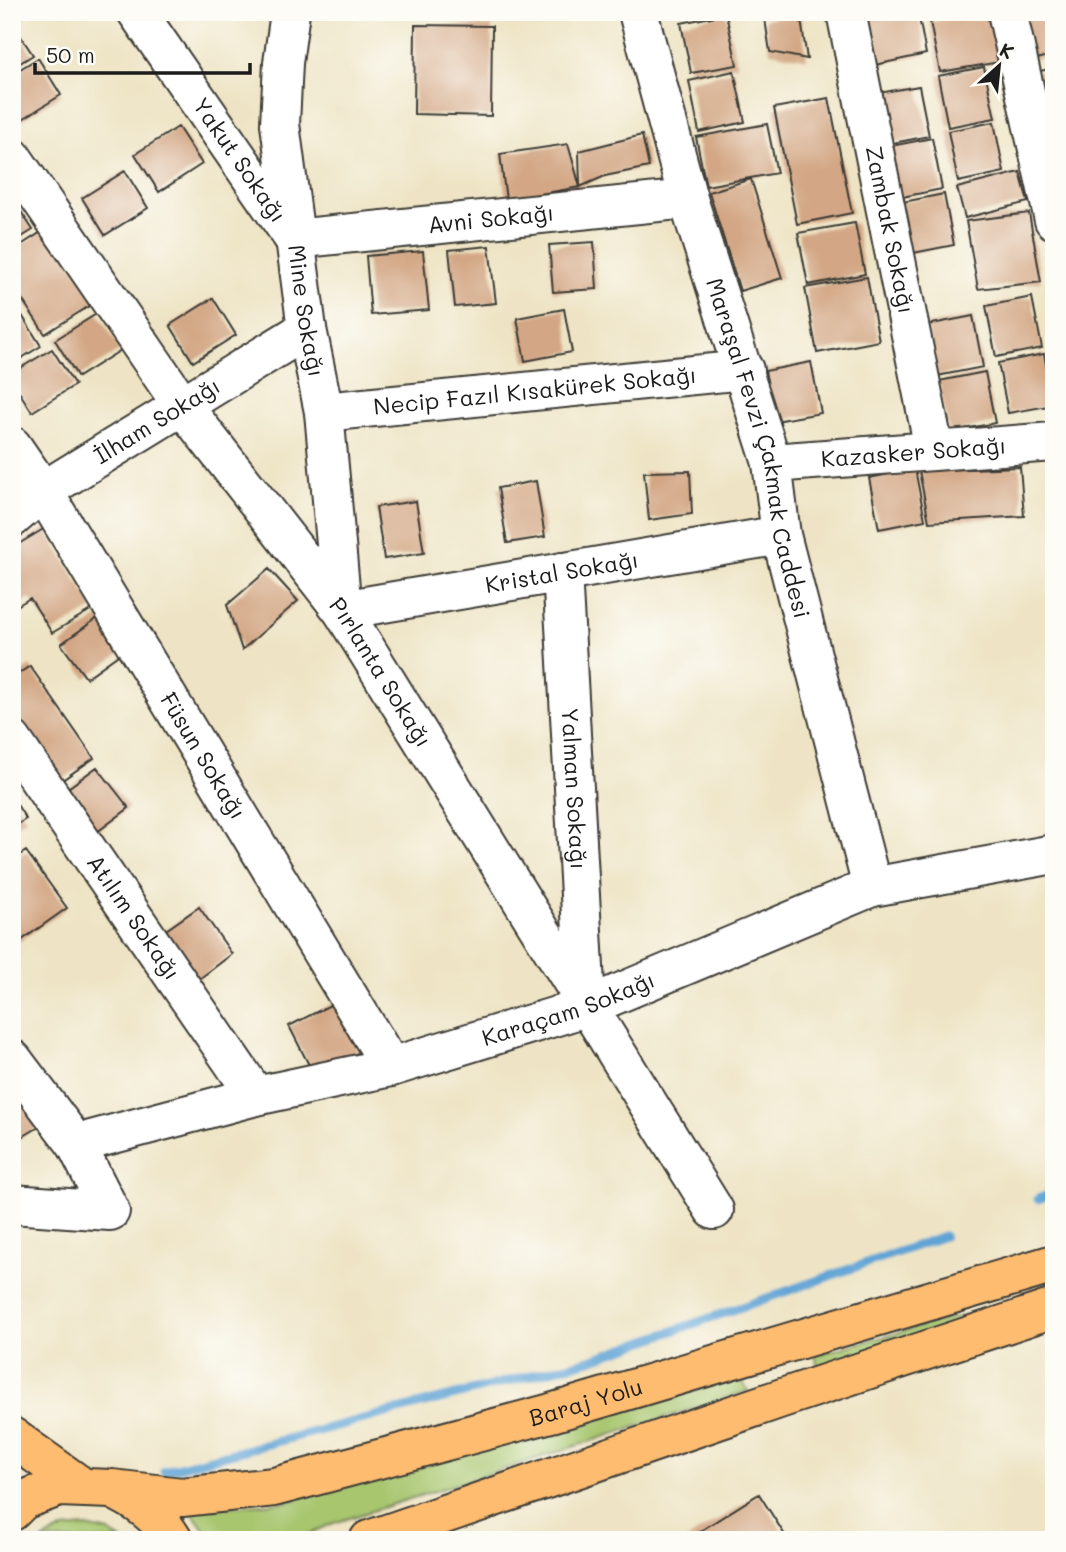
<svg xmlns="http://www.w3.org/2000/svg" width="1066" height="1552" viewBox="0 0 1066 1552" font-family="Mali,sans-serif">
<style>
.green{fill:#a7c66e;stroke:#627145;stroke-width:2}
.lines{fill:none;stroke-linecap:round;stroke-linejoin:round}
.stream{stroke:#60a4d5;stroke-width:9}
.building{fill:#d3a785}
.minor-casing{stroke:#3c3a35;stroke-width:42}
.major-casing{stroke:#3c3a35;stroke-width:42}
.minor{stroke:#fff;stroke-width:38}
.major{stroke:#febc70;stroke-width:38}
.labels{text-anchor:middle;stroke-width:7;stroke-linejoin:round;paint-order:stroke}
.street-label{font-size:23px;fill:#1c1c1c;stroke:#fdfcf7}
</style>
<rect width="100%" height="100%" fill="#fdfcf7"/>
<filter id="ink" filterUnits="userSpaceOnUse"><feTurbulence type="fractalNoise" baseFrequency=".0143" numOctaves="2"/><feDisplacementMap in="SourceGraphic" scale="14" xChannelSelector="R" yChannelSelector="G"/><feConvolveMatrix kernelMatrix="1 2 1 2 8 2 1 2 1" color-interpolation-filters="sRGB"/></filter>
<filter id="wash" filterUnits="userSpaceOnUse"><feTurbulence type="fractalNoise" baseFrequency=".00686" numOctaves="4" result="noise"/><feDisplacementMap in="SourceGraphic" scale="28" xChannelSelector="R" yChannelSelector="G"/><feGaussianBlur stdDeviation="1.57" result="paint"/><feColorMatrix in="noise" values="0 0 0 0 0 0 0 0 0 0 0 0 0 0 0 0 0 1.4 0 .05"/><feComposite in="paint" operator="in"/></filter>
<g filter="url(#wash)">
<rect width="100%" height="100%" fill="#eee4c5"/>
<!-- green -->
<path class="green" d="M 1054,1291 L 819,1371 L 815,1355 Z
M 741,1378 L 748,1391 L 331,1524 L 297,1540 L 212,1540 L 190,1510 L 285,1502 Z
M 87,1527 L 109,1532 L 121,1540 L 42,1540 L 64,1529 Z"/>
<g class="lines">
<!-- stream -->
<path class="stream" d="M 1038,1199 L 1054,1193
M 164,1471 L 590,1360 L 944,1236"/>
</g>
<g id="blocks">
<!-- building -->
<path class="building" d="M 864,12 L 918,12 L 926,54 L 875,65 Z
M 970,12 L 988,12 L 1000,62 L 940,72 L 930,22 Z
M 1021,12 L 1054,12 L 1054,55 L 1032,60 Z
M 800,13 L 807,59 L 770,52 L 765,19 Z
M 726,14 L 737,65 L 691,73 L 681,23 Z
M 12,23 L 33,55 L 12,68 Z
M 415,25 L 492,26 L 491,116 L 414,114 Z
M 38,58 L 61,95 L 18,122 L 12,113 L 12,74 Z
M 984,67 L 995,118 L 948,127 L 938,76 Z
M 1054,68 L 1054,110 L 1039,113 L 1031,73 Z
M 734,71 L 745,122 L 699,132 L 689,81 Z
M 919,86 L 929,136 L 883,145 L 873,94 Z
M 829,98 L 852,213 L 797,224 L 774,108 Z
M 994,122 L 1004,172 L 958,182 L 948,131 Z
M 767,124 L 777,173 L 706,186 L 696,137 Z
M 178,127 L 202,164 L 159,192 L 135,154 Z
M 642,135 L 649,167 L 605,176 L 580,187 L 579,151 Z
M 932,138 L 942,189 L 897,198 L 886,147 Z
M 568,144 L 580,187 L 506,200 L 500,154 Z
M 125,171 L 148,208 L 105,235 L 82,198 Z
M 1020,172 L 1028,202 L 965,218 L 957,188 Z
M 751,179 L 782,278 L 740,291 L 709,192 Z
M 944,194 L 954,245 L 908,254 L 898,203 Z
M 12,198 L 33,230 L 12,243 Z
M 1029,213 L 1041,282 L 978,289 L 966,221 Z
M 855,223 L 865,274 L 808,285 L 798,233 Z
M 49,227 L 97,301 L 45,334 L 12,284 L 12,251 Z
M 594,242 L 597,289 L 553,292 L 549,245 Z
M 489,246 L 496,303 L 455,307 L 449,250 Z
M 423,251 L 429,310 L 371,315 L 366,256 Z
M 867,277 L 879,341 L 817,353 L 805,288 Z
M 1032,297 L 1042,348 L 996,357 L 986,306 Z
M 213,298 L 236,335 L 193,362 L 170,325 Z
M 18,309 L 41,346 L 12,364 L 12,313 Z
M 564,309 L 572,352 L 525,361 L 517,318 Z
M 98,313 L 121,350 L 78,377 L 55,340 Z
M 973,316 L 983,367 L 937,376 L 927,325 Z
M 52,349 L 75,385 L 32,412 L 12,381 L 12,373 Z
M 1044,354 L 1054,405 L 1008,413 L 998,363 Z
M 811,362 L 821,413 L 775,421 L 765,371 Z
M 985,372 L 995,423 L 949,432 L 939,381 Z
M 1020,467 L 1024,516 L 929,522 L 919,471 Z
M 915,469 L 925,520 L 879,529 L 869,478 Z
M 690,471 L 692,514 L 649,520 L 644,472 Z
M 536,481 L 545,537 L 507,543 L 498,488 Z
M 416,501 L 424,553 L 384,559 L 376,507 Z
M 45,528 L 94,608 L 52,633 L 30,598 L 12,609 L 12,548 Z
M 269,569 L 298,601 L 242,650 L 227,605 Z
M 103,614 L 128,648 L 86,678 L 61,644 Z
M 30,666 L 94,758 L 58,783 L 12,717 L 12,678 Z
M 97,767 L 129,808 L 89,838 L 57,796 Z
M 12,797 L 26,819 L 12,828 Z
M 26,851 L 67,908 L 12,947 L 12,860 Z
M 199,907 L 232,954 L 190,986 L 156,937 Z
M 336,1002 L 360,1052 L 314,1075 L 289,1026 Z
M 12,1079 L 44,1124 L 12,1143 Z
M 759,1494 L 788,1540 L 686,1540 Z"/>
</g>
</g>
<g filter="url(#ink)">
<use href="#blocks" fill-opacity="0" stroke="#3c3a35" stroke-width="2"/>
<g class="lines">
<defs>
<g id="minor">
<path id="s1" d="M 137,12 L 294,239 L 688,199"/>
<path id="s2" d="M 290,12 L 283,63 L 280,124 L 307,329 L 324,412 L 342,610 L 781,535"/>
<path id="s3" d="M 638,12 L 688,199 L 772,463 L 781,535 L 872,887"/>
<path id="s4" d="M 846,12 L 934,449"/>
<path d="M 1007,12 L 1054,220"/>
<path id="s5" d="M 12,157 L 182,405 L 342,610 L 714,1210"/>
<path id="s6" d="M 324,412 L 744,370"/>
<path id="s7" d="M 12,446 L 43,491 L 391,1067"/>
<path id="s8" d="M 772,463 L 1054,442"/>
<path id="s9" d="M 12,518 L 43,491 L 307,329"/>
<path id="s10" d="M 562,572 L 586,1003"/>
<path id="s11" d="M 12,740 L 256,1096"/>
<path d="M 12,1059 L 76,1144 L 110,1211 L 12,1204"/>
<path id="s12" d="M 76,1144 L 256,1096 L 391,1067 L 586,1007 L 872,887 L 1054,854"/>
</g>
<g id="major">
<path d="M 12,1437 L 82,1487"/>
<path d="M 118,1492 C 140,1503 160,1517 173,1540"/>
<path id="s13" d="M 12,1511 L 23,1500 L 59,1487 L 112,1489 L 182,1497 L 274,1487 L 551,1413 L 1054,1264"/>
<path d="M 369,1540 L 782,1398 L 1054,1308"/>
</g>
</defs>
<!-- minor casing -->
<use href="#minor" class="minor-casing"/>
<!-- major casing -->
<use href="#major" class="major-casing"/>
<!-- minor -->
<use href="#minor" class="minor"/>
<!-- major -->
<use href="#major" class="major"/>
</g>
</g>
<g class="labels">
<!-- street labels -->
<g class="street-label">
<text dy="8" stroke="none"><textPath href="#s1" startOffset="180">Yakut Sokağı</textPath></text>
<text dy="8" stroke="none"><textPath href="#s1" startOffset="474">Avni Sokağı</textPath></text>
<text dy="8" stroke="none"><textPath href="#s4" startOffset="222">Zambak Sokağı</textPath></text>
<text dy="8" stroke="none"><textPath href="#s2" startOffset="301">Mine Sokağı</textPath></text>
<text dy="8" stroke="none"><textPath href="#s6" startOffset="212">Necip Fazıl Kısakürek Sokağı</textPath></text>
<text dy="8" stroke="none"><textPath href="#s9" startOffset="175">İlham Sokağı</textPath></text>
<text dy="8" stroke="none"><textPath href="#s3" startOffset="453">Maraşal Fevzi Çakmak Caddesi</textPath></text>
<text dy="8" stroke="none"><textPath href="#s8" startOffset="142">Kazasker Sokağı</textPath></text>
<text dy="8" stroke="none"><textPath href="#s2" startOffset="826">Kristal Sokağı</textPath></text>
<text dy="8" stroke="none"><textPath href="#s5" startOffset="634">Pırlanta Sokağı</textPath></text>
<text dy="8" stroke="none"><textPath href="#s7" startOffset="364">Füsun Sokağı</textPath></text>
<text dy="8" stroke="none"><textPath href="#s10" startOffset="217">Yalman Sokağı</textPath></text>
<text dy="8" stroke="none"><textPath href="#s11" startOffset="215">Atılım Sokağı</textPath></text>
<text dy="8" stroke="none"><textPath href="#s12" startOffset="511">Karaçam Sokağı</textPath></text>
<text dy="8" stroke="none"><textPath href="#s13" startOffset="593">Baraj Yolu</textPath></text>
</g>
</g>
<!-- margin -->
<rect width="1066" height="1552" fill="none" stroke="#fdfcf7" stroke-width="42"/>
<!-- north arrow -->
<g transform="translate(999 66) rotate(27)" stroke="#fdfcf7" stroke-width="5" paint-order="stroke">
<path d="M0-5L12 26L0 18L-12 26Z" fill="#1c1c1c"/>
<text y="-10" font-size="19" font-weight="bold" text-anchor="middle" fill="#1c1c1c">K</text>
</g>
<!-- scale -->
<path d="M35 63v10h215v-10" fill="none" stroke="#1c1c1c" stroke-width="3.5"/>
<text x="46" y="63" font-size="21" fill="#1c1c1c" stroke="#fdfcf7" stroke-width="5" paint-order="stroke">50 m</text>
</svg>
